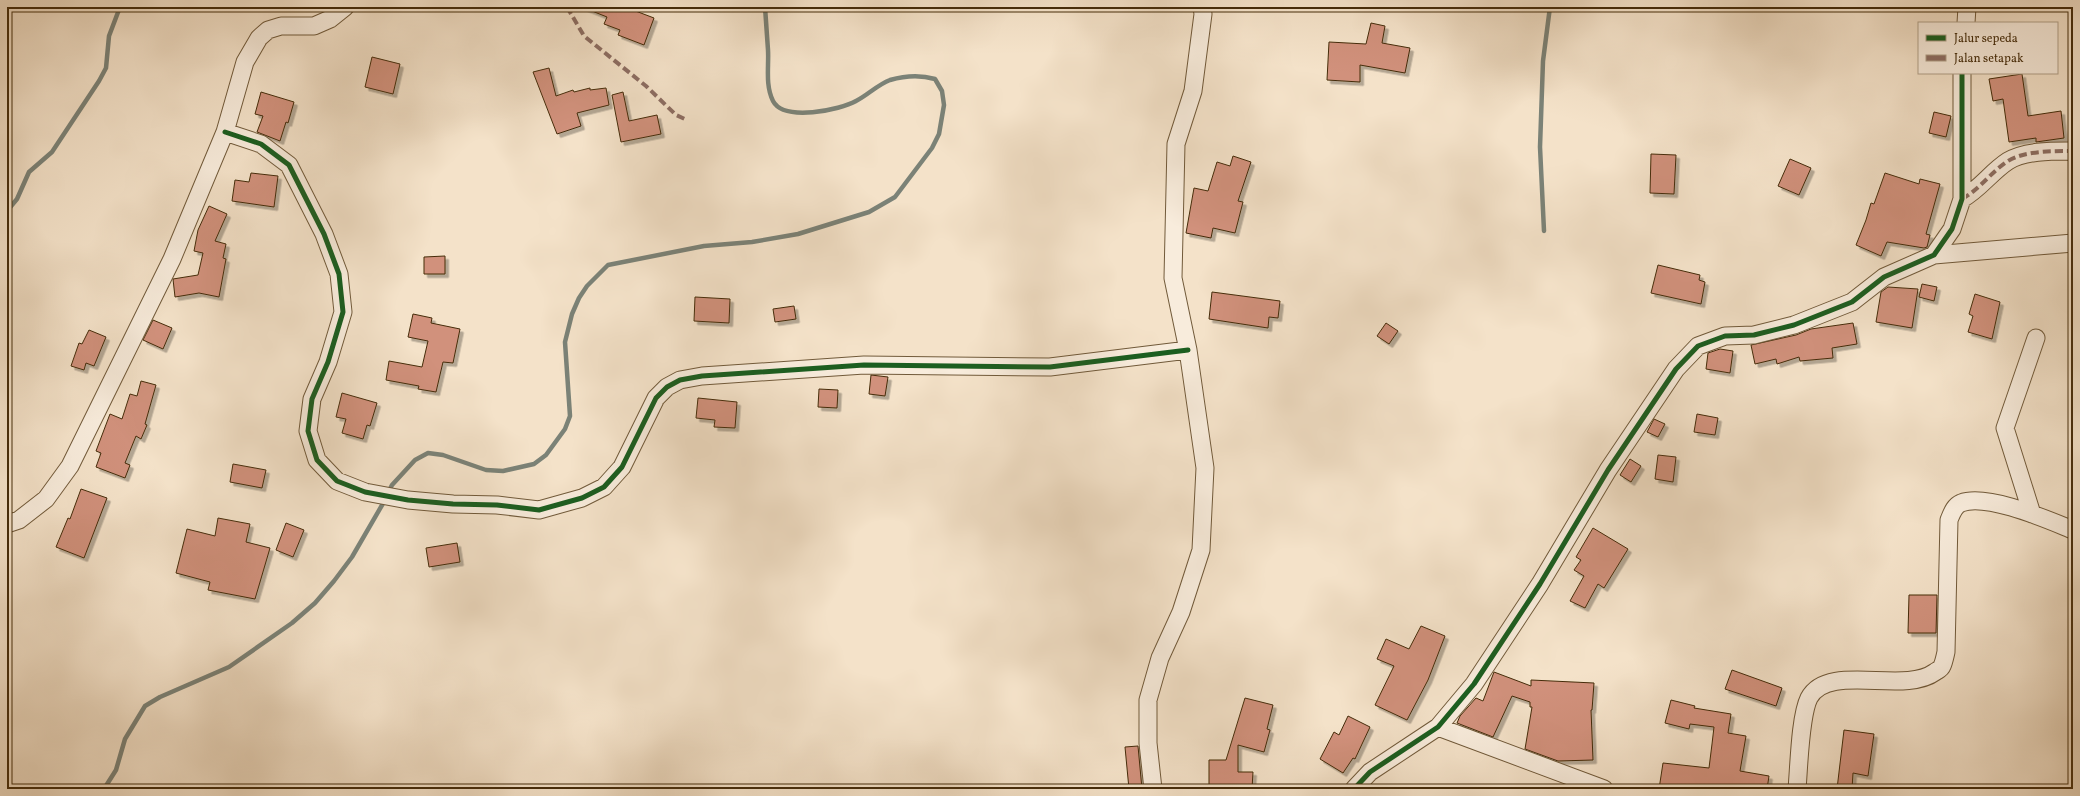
<svg xmlns="http://www.w3.org/2000/svg" width="2080" height="796" viewBox="0 0 2080 796" font-family="Vollkorn,serif">
<style>
.lines{fill:none;stroke-linecap:round;stroke-linejoin:round}
.stream{stroke:#7b8277;stroke-width:4.5}
.building{fill:#d1917c;stroke:#452c0b;filter:url(#shadow)}
.minor-casing{stroke:#715a3a;stroke-width:19}
.minor{stroke:#f8ecdc;stroke-width:17}
.quiet{stroke:#8d6e63;stroke-width:4;stroke-dasharray:8 4;stroke-linecap:butt}
.cycleway-casing{stroke:#f8ecdc;stroke-width:8}
.cycleway{stroke:#1b5e20;stroke-width:5}
</style>
<defs>
<filter id="shadow"><feDropShadow dx="3.5" dy="3.5" stdDeviation="0" flood-color="#0004"/></filter>
</defs>
<rect width="100%" height="100%" fill="#f4e2c9"/>
<filter id="stains"><feTurbulence type="fractalNoise" baseFrequency=".005" numOctaves="4"/><feColorMatrix values="0 0 0 0 .2 0 0 0 0 .09 0 0 0 0 .02 0 0 0 .5 -.17"/></filter>
<radialGradient id="worn" r=".72"><stop offset=".6" stop-color="#630" stop-opacity="0"/><stop offset="1" stop-color="#630" stop-opacity=".3"/></radialGradient>
<g class="lines">
<!-- stream -->
<path class="stream" d="M 7,211 L 17,199 L 29,172 L 52,152 L 99,81 L 106,68 L 109,36 L 120,7
M 1544,231 L 1540,147 L 1543,61 L 1550,7
M 388,493 L 392,485 L 415,460 L 428,453 L 443,455 L 486,470 L 503,471 L 534,464 L 546,455 L 565,429 L 570,416 L 565,342 L 572,314 L 579,298 L 587,286 L 608,265 L 704,246 L 752,242 L 798,234 L 869,212 L 895,197 L 932,148 L 939,134 L 944,105 L 942,91 L 935,79 C 921,75 904,76 890,80 C 877,85 868,95 856,101 C 840,110 784,122 773,101 C 765,85 769,66 768,50 C 767,35 766,21 765,7
M 104,789 L 116,770 L 125,739 L 145,706 L 160,697 L 229,667 L 292,623 L 315,603 L 334,581 L 352,557 L 385,500"/>
</g>
<!-- building -->
<path class="building" d="M 582,7 L 625,7 L 654,18 L 644,45 L 618,35 L 620,30 L 604,24 L 607,17 Z
M 1371,23 L 1385,26 L 1382,43 L 1410,48 L 1405,73 L 1360,65 L 1360,82 L 1327,80 L 1329,42 L 1366,44 Z
M 372,57 L 400,64 L 393,94 L 365,87 Z
M 549,68 L 556,96 L 573,90 L 574,92 L 590,88 L 590,90 L 606,88 L 609,105 L 577,113 L 581,126 L 557,134 L 533,72 Z
M 2022,74 L 2028,116 L 2061,111 L 2064,138 L 2036,142 L 2036,138 L 2009,142 L 2003,99 L 1993,101 L 1989,79 Z
M 261,92 L 294,102 L 288,123 L 286,122 L 280,141 L 257,132 L 263,116 L 255,114 Z
M 623,92 L 629,121 L 657,115 L 661,134 L 621,142 L 612,95 Z
M 1934,112 L 1951,116 L 1946,137 L 1929,133 Z
M 1651,154 L 1676,155 L 1674,194 L 1650,193 Z
M 1233,156 L 1251,162 L 1238,201 L 1243,202 L 1235,233 L 1213,228 L 1211,238 L 1186,233 L 1194,188 L 1208,191 L 1217,162 L 1230,166 Z
M 1790,159 L 1811,168 L 1799,195 L 1778,186 Z
M 251,173 L 278,176 L 274,207 L 232,201 L 235,180 L 249,182 Z
M 1885,173 L 1919,184 L 1920,179 L 1940,184 L 1926,234 L 1930,235 L 1927,247 L 1924,248 L 1887,242 L 1881,256 L 1856,245 L 1866,220 L 1871,203 L 1874,204 Z
M 209,206 L 227,214 L 215,241 L 226,244 L 223,258 L 226,259 L 219,297 L 199,293 L 175,297 L 173,279 L 198,275 L 203,253 L 194,251 L 198,230 Z
M 445,256 L 445,274 L 424,274 L 424,257 Z
M 1658,265 L 1700,275 L 1699,280 L 1705,282 L 1701,304 L 1651,293 Z
M 1922,284 L 1937,287 L 1934,301 L 1919,297 Z
M 1888,287 L 1918,289 L 1912,328 L 1876,322 L 1881,292 Z
M 1212,292 L 1280,301 L 1278,318 L 1269,317 L 1268,328 L 1209,319 Z
M 1975,294 L 2000,302 L 1992,339 L 1968,332 L 1973,316 L 1969,314 Z
M 695,297 L 730,299 L 729,323 L 694,321 Z
M 794,306 L 796,319 L 775,322 L 773,309 Z
M 413,314 L 432,318 L 431,323 L 460,329 L 453,363 L 443,362 L 436,392 L 418,389 L 419,386 L 386,380 L 389,361 L 422,367 L 428,341 L 408,337 Z
M 153,320 L 172,328 L 163,349 L 143,340 Z
M 1386,323 L 1398,331 L 1389,344 L 1377,336 Z
M 1853,323 L 1857,344 L 1832,348 L 1833,358 L 1800,361 L 1799,357 L 1777,364 L 1776,359 L 1755,364 L 1751,345 L 1796,335 L 1811,329 Z
M 89,330 L 106,337 L 94,366 L 86,363 L 84,370 L 71,366 L 79,343 L 82,344 Z
M 1720,349 L 1733,351 L 1730,373 L 1706,369 L 1708,353 Z
M 871,375 L 888,377 L 885,396 L 869,394 Z
M 141,381 L 156,385 L 145,424 L 147,425 L 141,439 L 136,436 L 125,463 L 130,465 L 125,478 L 96,467 L 101,453 L 96,451 L 110,414 L 122,419 L 130,394 L 137,396 Z
M 819,389 L 838,390 L 837,408 L 818,407 Z
M 342,393 L 377,403 L 370,426 L 367,425 L 363,439 L 342,433 L 346,419 L 336,417 Z
M 698,398 L 737,402 L 735,428 L 714,427 L 715,420 L 696,418 Z
M 1697,414 L 1718,418 L 1715,435 L 1694,432 Z
M 1654,419 L 1665,424 L 1658,437 L 1647,432 Z
M 1658,455 L 1676,457 L 1673,482 L 1655,479 Z
M 1630,459 L 1641,466 L 1631,482 L 1620,475 Z
M 233,464 L 266,470 L 262,488 L 230,482 Z
M 81,489 L 107,498 L 84,558 L 56,547 L 68,518 L 70,519 Z
M 218,518 L 250,524 L 246,542 L 270,548 L 255,599 L 208,590 L 210,582 L 176,573 L 187,529 L 215,536 Z
M 286,523 L 304,530 L 293,557 L 276,550 Z
M 1593,528 L 1628,549 L 1604,588 L 1598,584 L 1585,608 L 1570,601 L 1584,576 L 1574,570 L 1581,560 L 1576,557 Z
M 457,543 L 460,562 L 429,567 L 426,548 Z
M 1909,595 L 1937,595 L 1936,633 L 1908,633 Z
M 1421,626 L 1445,636 L 1428,680 L 1407,720 L 1375,705 L 1394,666 L 1377,659 L 1386,639 L 1409,649 Z
M 1732,670 L 1782,688 L 1776,706 L 1725,689 Z
M 1494,672 L 1531,686 L 1531,680 L 1594,683 L 1592,710 L 1591,710 L 1593,760 L 1558,761 L 1525,749 L 1532,707 L 1530,707 L 1530,702 L 1512,696 L 1493,737 L 1457,723 L 1460,716 L 1476,698 L 1483,701 Z
M 1245,698 L 1273,705 L 1267,729 L 1270,730 L 1264,752 L 1238,745 L 1238,772 L 1253,772 L 1252,789 L 1212,789 L 1212,786 L 1209,786 L 1209,760 L 1226,760 Z
M 1671,700 L 1695,706 L 1694,708 L 1731,714 L 1728,733 L 1746,736 L 1740,771 L 1769,776 L 1767,789 L 1659,789 L 1663,763 L 1709,768 L 1712,744 L 1714,727 L 1690,724 L 1689,729 L 1665,723 Z
M 1348,716 L 1370,727 L 1355,759 L 1353,758 L 1343,773 L 1320,759 L 1334,732 L 1339,735 Z
M 1844,730 L 1874,734 L 1868,776 L 1853,773 L 1852,789 L 1837,789 Z
M 1138,746 L 1142,789 L 1129,789 L 1125,747 Z"/>
<g class="lines">
<defs>
<path id="minor" d="M 1966,23 L 1967,7
M 225,132 L 261,144 L 289,165 L 324,234 L 339,274 L 343,312 L 328,362 L 312,399 L 308,431 L 317,460 L 337,481 L 365,492 L 408,500 L 453,504 L 497,505 L 539,510 L 582,498 L 604,487 L 622,467 L 656,398 L 667,387 L 680,380 L 702,376 L 864,365 L 1050,367 L 1188,350
M 1962,199 C 1980,189 1991,172 2008,161 C 2024,151 2051,151 2069,151 L 2073,153
M 1934,255 L 2073,243
M 2032,514 L 2005,428 L 2036,338
M 7,524 L 19,520 L 46,499 L 70,466 L 172,259 L 225,132 L 245,62 L 259,38 L 268,30 L 281,26 L 314,26 L 330,19 L 345,7
M 1438,727 L 1604,789
M 1153,789 L 1148,743 L 1148,700 L 1160,658 L 1181,612 L 1201,550 L 1205,468 L 1188,350 L 1173,278 L 1176,144 L 1193,91 L 1203,14 L 1202,7
M 1354,789 L 1370,772 L 1438,727 L 1474,684 L 1540,584 L 1608,470 L 1676,369 L 1698,346 L 1725,336 L 1754,335 L 1794,325 L 1852,302 L 1884,277 L 1934,255 L 1952,229 L 1962,199 L 1962,73
M 1797,789 C 1799,767 1800,716 1809,698 C 1828,662 1904,695 1935,672 C 1938,670 1941,669 1942,666 C 1944,662 1945,656 1946,652 L 1949,520 C 1952,513 1954,506 1961,503 C 1987,493 2048,520 2073,530"/>
</defs>
<!-- minor casing -->
<use href="#minor" class="minor-casing"/>
<!-- minor -->
<use href="#minor" class="minor"/>
<!-- quiet -->
<path class="quiet" d="M 567,7 L 584,36 L 646,86 L 676,115 L 687,120
M 1962,199 C 1980,189 1991,172 2008,161 C 2024,151 2051,151 2069,151 L 2073,153"/>
<defs>
<path id="cycleway" d="M 225,132 L 261,144 L 289,165 L 324,234 L 339,274 L 343,312 L 328,362 L 312,399 L 308,431 L 317,460 L 337,481 L 365,492 L 408,500 L 453,504 L 497,505 L 539,510 L 582,498 L 604,487 L 622,467 L 656,398 L 667,387 L 680,380 L 702,376 L 864,365 L 1050,367 L 1188,350
M 1354,789 L 1370,772 L 1438,727 L 1474,684 L 1540,584 L 1608,470 L 1676,369 L 1698,346 L 1725,336 L 1754,335 L 1794,325 L 1852,302 L 1884,277 L 1934,255 L 1952,229 L 1962,199 L 1962,73"/>
</defs>
<!-- cycleway casing -->
<use href="#cycleway" class="cycleway-casing"/>
<!-- cycleway -->
<use href="#cycleway" class="cycleway"/>
</g>
<!-- margin -->
<rect width="2080" height="796" fill="none" stroke="#f4e2c9" stroke-width="24"/>
<rect x="8" y="8" width="2064" height="780" fill="none" stroke="#452c0b" stroke-width="2"/>
<rect x="12" y="12" width="2056" height="772" fill="none" stroke="#452c0b"/>
<!-- legend -->
<rect x="1918" y="22" width="140" height="52" fill="#f8ecdc" stroke="#b09f88"/>
<rect x="1926" y="35" width="20" height="6" fill="#1b5e20" stroke="#b09f88"/>
<text x="1954" y="42" font-size="12" fill="#452c0b">Jalur sepeda</text>
<rect x="1926" y="55" width="20" height="6" fill="#8d6e63" stroke="#b09f88"/>
<text x="1954" y="62" font-size="12" fill="#452c0b">Jalan setapak</text>
<rect width="100%" height="100%" filter="url(#stains)"/>
<rect width="100%" height="100%" fill="url(#worn)"/>
</svg>
